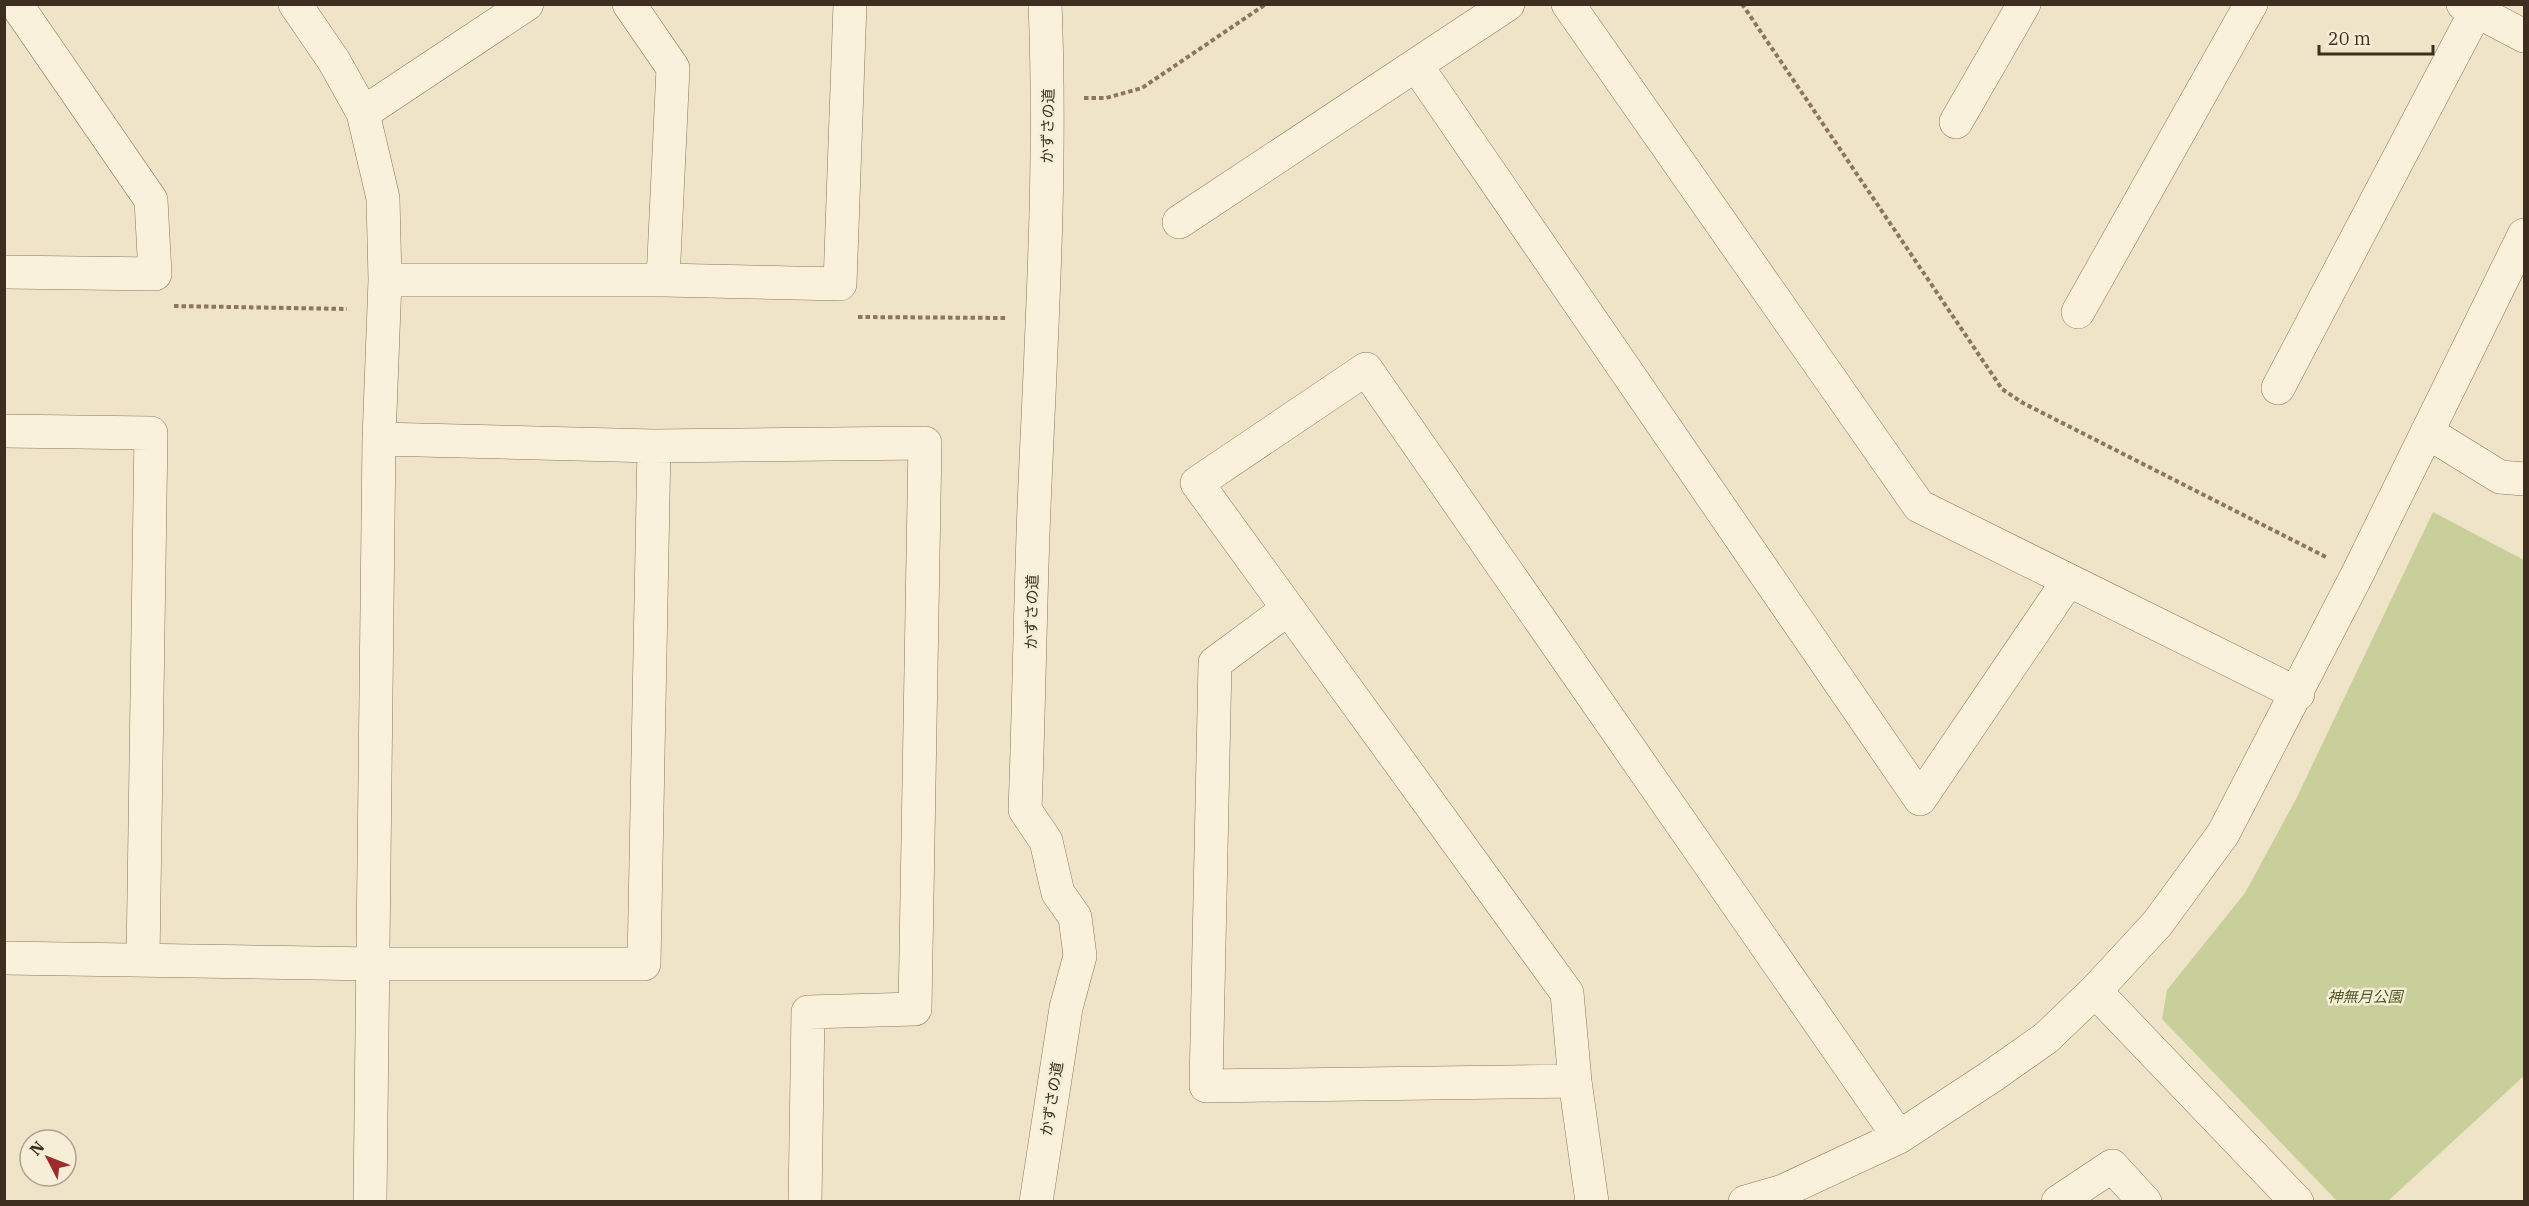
<svg xmlns="http://www.w3.org/2000/svg" width="2529" height="1206" viewBox="0 0 2529 1206" font-family="'IBM Plex Serif','Noto Sans JP',serif">
<style>
.green{fill:#c9cf9b}
.lines{fill:none;stroke-linecap:round;stroke-linejoin:round}
.minor-casing{stroke:#8d765c;stroke-width:34}
.path{stroke:#8d765c;stroke-width:4;stroke-dasharray:4.5 3;stroke-linecap:butt}
.minor{stroke:#faf1dc;stroke-width:33}
.labels{text-anchor:middle;stroke-width:5;stroke-linejoin:round;paint-order:stroke}
.street-label{font-size:15px;fill:#3d2e20;stroke:#f7eed8}
.park-label{font-size:15px;font-style:italic;fill:#4d5a26;stroke:#f7eed8}
</style>
<rect width="100%" height="100%" fill="#f0e4c8"/>
<!-- green -->
<path class="green" d="M 2433,512 L 2524,560 L 2524,1076 L 2388,1201 L 2337,1201 L 2162,1019 L 2167,990 L 2245,893 L 2296,799 Z"/>
<g class="lines">
<defs>
<path id="minor" d="M 295,4 L 334,61 L 363,113 L 383,198 L 385,280 L 379,439 L 370,1202
M 629,4 L 673,68 L 663,280
M 1568,4 L 1919,506 L 2298,694
M 2463,4 L 2524,36
M 1416,65 L 1920,799 L 2068,581
M 363,113 L 527,4
M 1956,122 L 2024,4
M 1179,222 L 1508,4
M 4,272 L 155,274 L 151,200 L 16,4
M 385,280 L 663,280 L 840,284 L 850,4
M 2078,312 L 2251,4
M 2278,388 L 2476,11
M 4,431 L 151,433 L 143,960
M 2427,432 L 2500,477 L 2524,479
M 654,446 L 925,443 L 915,1009 L 808,1012 L 805,1202
M 1288,609 L 1215,663 L 1206,1086 L 1575,1081
M 4,958 L 373,964 L 644,964 L 654,446 L 379,439
M 2095,991 L 2297,1202
M 1036,1202 L 1066,1008 L 1080,956 L 1075,917 L 1058,893 L 1046,841 L 1025,810 C 1029,709 1030,608 1034,507 C 1041,339 1052,172 1045,4
M 1592,1202 L 1575,1081 L 1567,993 L 1197,483 L 1366,369 L 1899,1137
M 1745,1202 L 1783,1191 L 1899,1137 L 1992,1076 L 2046,1038 L 2095,991 L 2157,924 L 2223,834 L 2358,573 L 2524,235
M 2058,1202 L 2112,1166 L 2145,1202"/>
</defs>
<!-- minor casing -->
<use href="#minor" class="minor-casing"/>
<!-- path -->
<path class="path" d="M 1742,4 L 2002,389 L 2023,403 L 2326,557
M 1084,98 L 1106,98 L 1142,88 L 1266,4
M 174,306 L 347,309
M 858,317 L 1007,318"/>
<!-- minor -->
<use href="#minor" class="minor"/>
</g>
<g class="labels">
<!-- street labels -->
<g class="street-label">
<text transform="translate(1048 126) rotate(-89)" y="5">かずさの道</text>
<text transform="translate(1032 612) rotate(-89)" y="5">かずさの道</text>
<text transform="translate(1052 1099) rotate(-81)" y="5">かずさの道</text>
</g>
<!-- park labels -->
<g class="park-label">
<text x="2365" y="1002">神無月公園</text>
</g>
</g>
<!-- border -->
<rect width="2529" height="1206" fill="none" stroke="#3d2e20" stroke-width="12"/>
<!-- north arrow -->
<g transform="translate(48 1158) rotate(312)"><circle r="28" fill="#f7eed8" stroke="#ada18e" stroke-width="1.5"/>
<path d="M0-4.5L10 22L0 15L-10 22Z" fill="#9e2a2b"/>
<text y="-9" font-size="16" font-weight="bold" text-anchor="middle" fill="#3d2e20">N</text>
</g>
<!-- scale -->
<path d="M2319 45v9h114v-9" fill="none" stroke="#3d2e20" stroke-width="3"/>
<text x="2328" y="45" font-size="18" fill="#3d2e20" stroke="#f7eed8" stroke-width="4.5" paint-order="stroke">20 m</text>
</svg>
